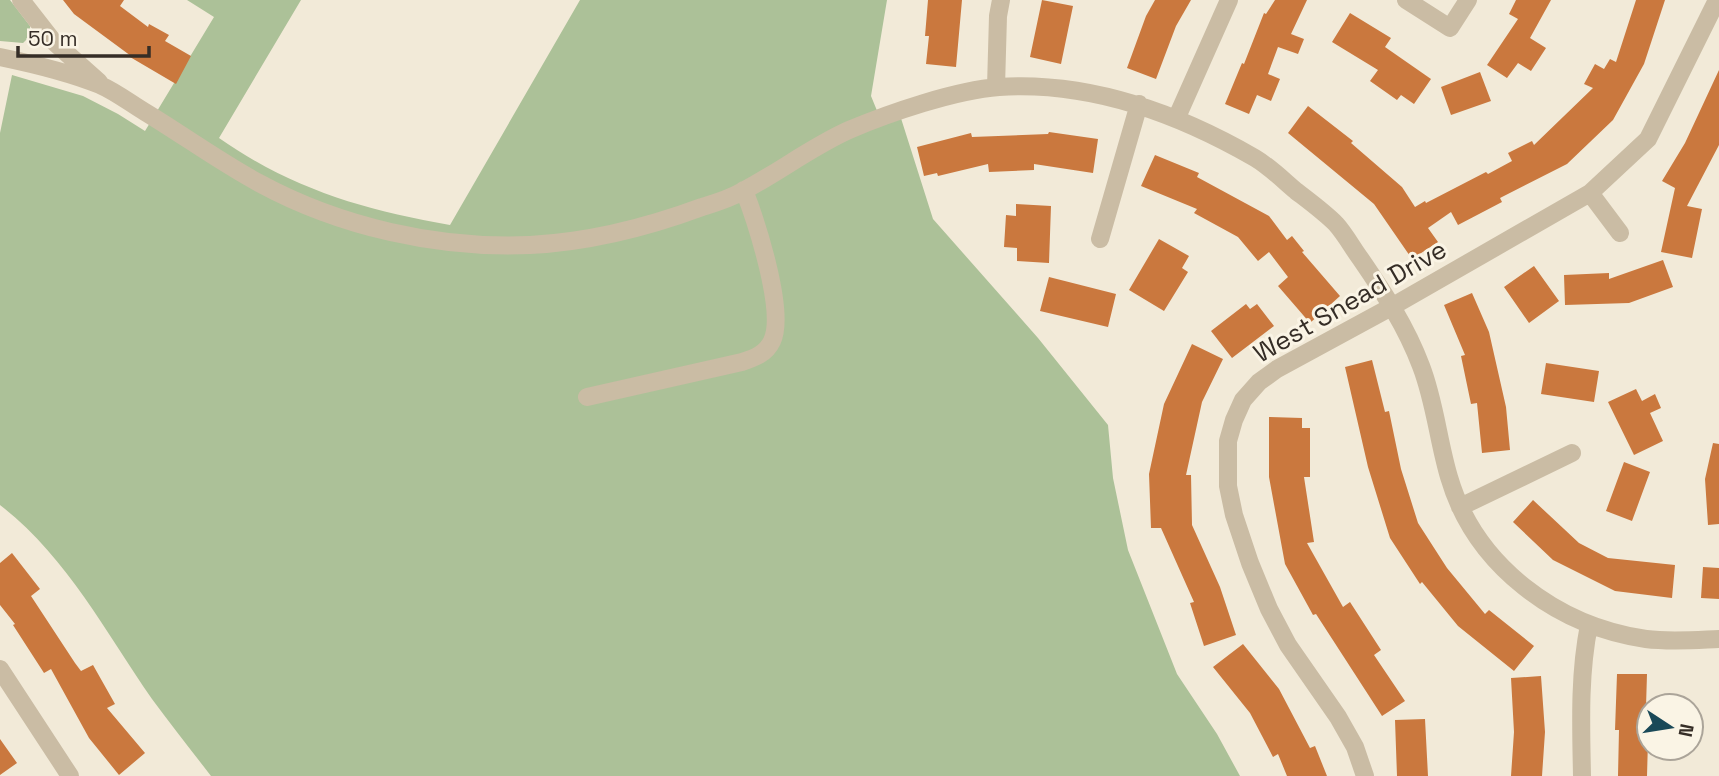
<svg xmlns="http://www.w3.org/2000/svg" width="1719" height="776" viewBox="0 0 1719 776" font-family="'Space Grotesk',sans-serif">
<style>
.green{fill:#acc198}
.building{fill:#ca783e}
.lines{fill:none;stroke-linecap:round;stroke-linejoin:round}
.minor{stroke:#cabca4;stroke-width:18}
.labels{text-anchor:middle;stroke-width:6;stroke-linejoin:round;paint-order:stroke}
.street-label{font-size:26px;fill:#352d26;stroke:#faf4e5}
</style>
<rect width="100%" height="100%" fill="#f2ead8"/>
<!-- green -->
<path class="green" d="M 0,0 L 10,0 L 30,26 L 30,36 L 23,43 L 0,41 Z
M 187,0 L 301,0 L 219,138 C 292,189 364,210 450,225 L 580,0 L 887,0 L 871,96 L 880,118 L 899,112 L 933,219 L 1038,338 L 1108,425 L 1113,478 L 1128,550 L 1177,674 L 1217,734 L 1240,776 L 211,776 C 191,750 171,725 152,699 C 105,631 66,556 0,505 L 0,133 L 12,75 L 83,96 L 118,114 L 145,131 L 214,17 Z"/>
<!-- building -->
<path class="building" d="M 63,0 L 124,0 L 120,6 L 148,27 L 149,24 L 169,35 L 165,41 L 191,56 L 176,84 L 130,57 L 131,56 L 74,14 Z
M 928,0 L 962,0 L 956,67 L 926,64 L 929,36 L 925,36 Z
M 1042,0 L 1073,6 L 1061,64 L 1030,57 Z
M 1155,0 L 1191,0 L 1176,26 L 1156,79 L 1127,68 L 1146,16 Z
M 1275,0 L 1307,0 L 1291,34 L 1304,39 L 1298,54 L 1278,47 L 1268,74 L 1280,79 L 1271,101 L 1257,95 L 1249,114 L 1225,104 L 1242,63 L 1244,64 L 1264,13 L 1266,14 Z
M 1516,0 L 1551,0 L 1530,38 L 1546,48 L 1531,71 L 1518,63 L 1507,78 L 1487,65 L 1518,19 L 1509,14 Z
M 1636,0 L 1665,0 L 1644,64 L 1613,120 L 1567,164 L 1500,198 L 1502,202 L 1458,225 L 1451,212 L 1428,228 L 1438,242 L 1412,259 L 1374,204 L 1288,133 L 1308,106 L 1353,141 L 1351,143 L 1402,187 L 1415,207 L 1425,201 L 1426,203 L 1486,172 L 1488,174 L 1512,161 L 1508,153 L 1532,141 L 1534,145 L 1593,88 L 1584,84 L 1595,64 L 1604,69 L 1610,59 L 1616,62 Z
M 1350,13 L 1391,38 L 1385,47 L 1431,79 L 1414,104 L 1401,95 L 1397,100 L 1370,81 L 1378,70 L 1332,42 Z
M 1719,70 L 1719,145 L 1687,206 L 1702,209 L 1692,258 L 1661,252 L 1675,188 L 1662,181 L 1685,143 Z
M 1480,72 L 1491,101 L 1451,115 L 1441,87 Z
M 1049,132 L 1098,139 L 1093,173 L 1034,164 L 1034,170 L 989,172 L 988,164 L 938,176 L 937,173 L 924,176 L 917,147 L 971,133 L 972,137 L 1048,134 Z
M 1155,155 L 1199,173 L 1197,177 L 1269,216 L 1287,240 L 1292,236 L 1304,251 L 1302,252 L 1340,296 L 1310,323 L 1278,286 L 1288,277 L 1269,252 L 1258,261 L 1238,237 L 1194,213 L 1197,209 L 1141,186 Z
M 1016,204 L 1051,206 L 1049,263 L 1017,261 L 1017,248 L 1004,247 L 1006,215 L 1016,216 Z
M 1159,239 L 1189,256 L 1182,268 L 1188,272 L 1164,311 L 1129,290 Z
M 1663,260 L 1673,287 L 1629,303 L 1565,305 L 1564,275 L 1609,273 L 1609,279 Z
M 1534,266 L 1559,301 L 1529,323 L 1504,287 Z
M 1049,277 L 1116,294 L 1108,327 L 1040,311 Z
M 1472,293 L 1489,332 L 1506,407 L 1510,450 L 1482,453 L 1477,403 L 1471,404 L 1461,356 L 1465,355 L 1444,305 Z
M 1246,304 L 1250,309 L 1257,304 L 1274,326 L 1232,358 L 1211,331 Z
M 1192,344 L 1223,359 L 1202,402 L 1186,475 L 1191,475 L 1192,525 L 1220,587 L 1236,635 L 1204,646 L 1190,603 L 1194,602 L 1161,528 L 1151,528 L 1149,474 L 1164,404 Z
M 1372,360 L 1385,412 L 1389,411 L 1401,469 L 1418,523 L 1447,568 L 1485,614 L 1489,610 L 1534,646 L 1514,671 L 1458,626 L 1422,582 L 1420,584 L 1390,538 L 1368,467 L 1345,367 Z
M 1546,363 L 1599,371 L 1594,402 L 1541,394 Z
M 1636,389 L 1642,401 L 1655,394 L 1661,408 L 1650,413 L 1663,441 L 1634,455 L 1608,402 Z
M 1269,417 L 1302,418 L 1302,428 L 1310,428 L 1310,477 L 1304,477 L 1314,542 L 1307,543 L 1343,607 L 1350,602 L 1381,650 L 1374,655 L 1405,701 L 1382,716 L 1316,614 L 1313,615 L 1285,564 L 1269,477 Z
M 1713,443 L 1719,444 L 1719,524 L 1708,525 L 1705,479 Z
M 1624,462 L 1650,472 L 1632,521 L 1606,511 Z
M 1533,500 L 1579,543 L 1608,558 L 1675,565 L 1672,598 L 1615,591 L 1553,560 L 1513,522 Z
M 12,553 L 40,589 L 31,596 L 75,663 L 81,671 L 93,665 L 115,704 L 107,708 L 145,753 L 119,775 L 89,738 L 51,669 L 44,673 L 13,625 L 15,624 L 0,605 L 0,563 Z
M 1703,567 L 1719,568 L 1719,599 L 1701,598 Z
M 1243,644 L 1279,689 L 1310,748 L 1315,746 L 1327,776 L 1287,776 L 1278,754 L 1273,757 L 1250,713 L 1213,667 Z
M 1617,674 L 1647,674 L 1645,740 L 1648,740 L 1647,776 L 1618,776 L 1619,730 L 1615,730 Z
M 1541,676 L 1545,732 L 1542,776 L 1511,776 L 1514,732 L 1511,678 Z
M 1425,719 L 1428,776 L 1397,776 L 1395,720 Z
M 0,739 L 17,763 L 0,775 Z"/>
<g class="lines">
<!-- minor -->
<path class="minor" d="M 21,0 L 53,41 L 99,82
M 1406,0 L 1450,28 L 1468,0
M 0,57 C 34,64 68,72 100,85 C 116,92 130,103 145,112 C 183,135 220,162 259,183 C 340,227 438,249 530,245 C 588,242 648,227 702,207 C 715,203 729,199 741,192 C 778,173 811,147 849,130 C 889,113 956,90 999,87 C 1090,81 1177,113 1255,158 C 1270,167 1283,180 1296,191 C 1309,201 1324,212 1336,224 C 1345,234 1352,247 1360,258 C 1384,293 1406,326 1421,366 C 1435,402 1438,440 1449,477 C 1475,566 1557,626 1646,639 C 1670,642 1695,640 1719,639
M 996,87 L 998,16 L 1001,0
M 1177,117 L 1229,0
M 1590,193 L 1620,233
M 1100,239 L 1139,104
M 587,397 L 742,362 C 754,358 766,354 772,341 C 786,312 756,221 744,190
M 1460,507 L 1572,453
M 0,669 L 70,776
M 1365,776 L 1355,747 L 1338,717 L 1288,645 L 1269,609 L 1250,563 L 1234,515 L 1228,486 L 1228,441 L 1234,420 L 1243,400 L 1259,382 L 1277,369 L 1393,306 L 1590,193 L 1648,139 L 1717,0
M 1582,776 C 1581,725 1579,675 1589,625"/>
</g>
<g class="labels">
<!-- street labels -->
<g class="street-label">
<text transform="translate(1350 301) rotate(-30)" y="9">West Snead Drive</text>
</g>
</g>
<!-- north arrow -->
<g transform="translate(1670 727) rotate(102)"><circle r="33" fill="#faf4e5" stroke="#aba499" stroke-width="2"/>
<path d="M0-5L12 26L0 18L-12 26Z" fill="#1a4958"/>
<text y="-10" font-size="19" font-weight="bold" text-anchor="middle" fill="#352d26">N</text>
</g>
<!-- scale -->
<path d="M18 46v10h131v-10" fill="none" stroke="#352d26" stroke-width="3.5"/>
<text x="28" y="46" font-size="21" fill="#352d26" stroke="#faf4e5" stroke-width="5" paint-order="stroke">50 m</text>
</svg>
